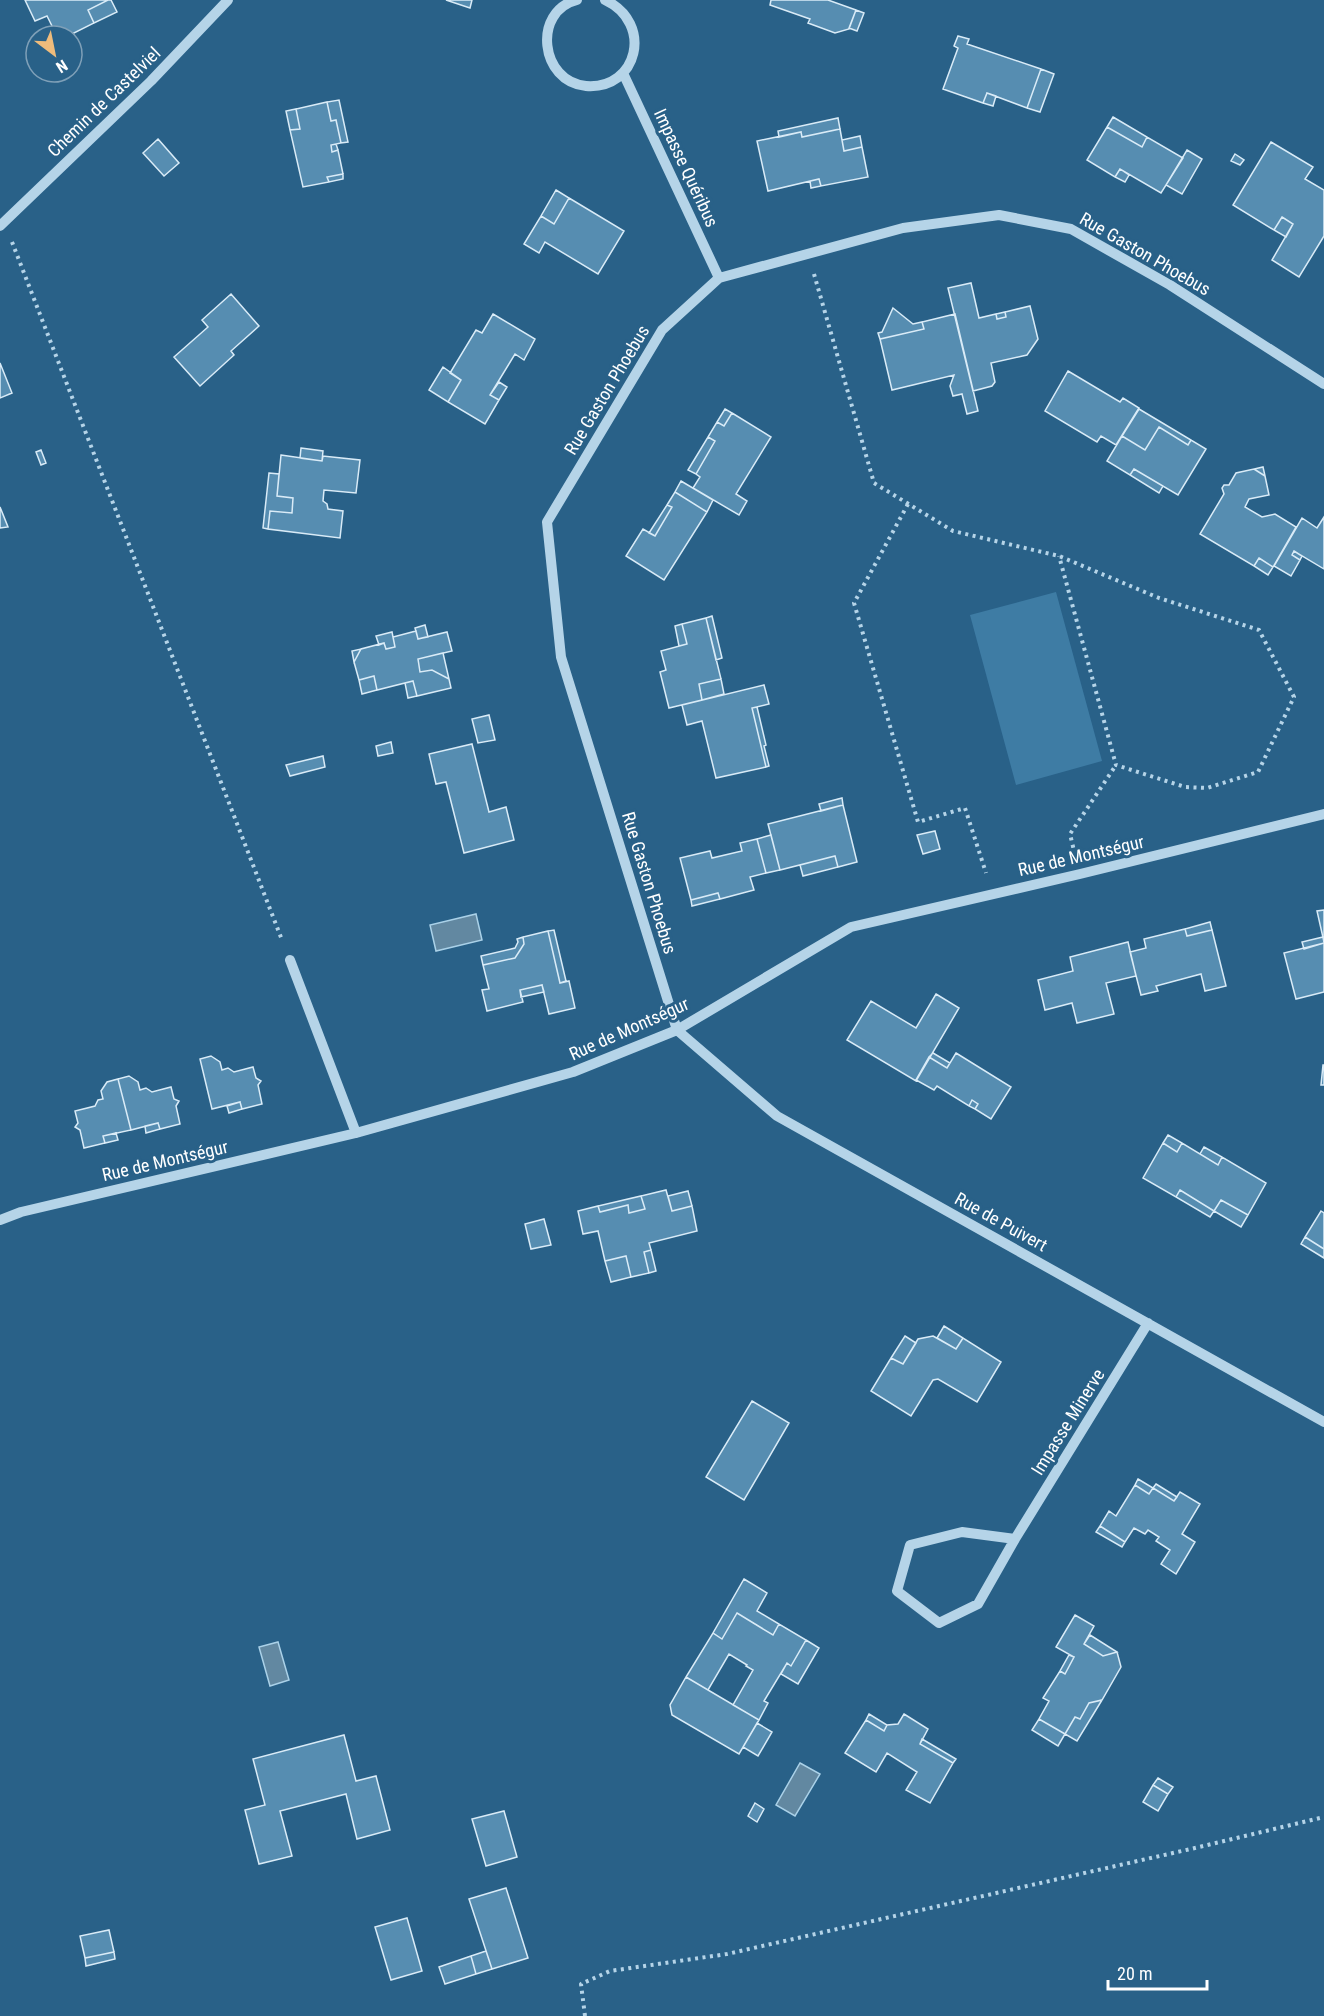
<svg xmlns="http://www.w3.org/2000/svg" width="1324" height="2016" viewBox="0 0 1324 2016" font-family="'Roboto Condensed',sans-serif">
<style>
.green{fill:#3e7ca4}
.water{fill:#6288a1;stroke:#aad1e8;stroke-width:1.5}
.building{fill:#568db1;stroke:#d9ebf7;stroke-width:1.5}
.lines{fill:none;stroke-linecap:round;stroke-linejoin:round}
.path{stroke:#b5d4e8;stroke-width:4;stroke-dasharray:3 4.5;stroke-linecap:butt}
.minor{stroke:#b5d4e8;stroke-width:10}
.labels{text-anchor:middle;stroke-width:6;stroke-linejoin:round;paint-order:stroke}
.street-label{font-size:18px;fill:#fff;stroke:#296188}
</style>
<rect width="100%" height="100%" fill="#296188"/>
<!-- green -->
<path class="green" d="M 1056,592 L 1102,761 L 1016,785 L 970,615 Z"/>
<!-- water -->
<path class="water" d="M 476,914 L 482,940 L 436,951 L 430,925 Z
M 278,1642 L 289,1680 L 270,1686 L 259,1647 Z
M 800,1763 L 820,1774 L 795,1816 L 776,1805 Z"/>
<!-- building -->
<path class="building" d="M 25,0 L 108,0 L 88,10 L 94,23 L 68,36 L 57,36 L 47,16 L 35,21 Z
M 108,0 L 111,0 L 117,12 L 94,23 L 88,10 Z
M 446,0 L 472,0 L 470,8 Z
M 771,0 L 828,0 L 856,10 L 849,29 L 835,33 L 808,23 L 810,19 L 770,5 Z
M 856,10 L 864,13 L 857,31 L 849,28 Z
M 958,36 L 969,39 L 967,44 L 1041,69 L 1027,108 L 987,93 L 983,103 L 943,89 L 958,48 L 954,46 Z
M 1041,69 L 1054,74 L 1040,112 L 1027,108 Z
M 987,93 L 996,96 L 993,106 L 983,103 Z
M 339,100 L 348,142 L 341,143 L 336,120 L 331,121 L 327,102 Z
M 327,102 L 331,121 L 336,120 L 341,143 L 331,145 L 332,152 L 338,150 L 343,174 L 327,177 L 329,182 L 303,187 L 290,130 L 300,129 L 296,109 Z
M 296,109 L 300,129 L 290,130 L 286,111 Z
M 1113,117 L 1147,137 L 1142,147 L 1107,127 Z
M 838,118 L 840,129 L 802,137 L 801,132 L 779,137 L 778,131 Z
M 1107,127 L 1142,147 L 1147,137 L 1183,158 L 1161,193 L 1120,169 L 1115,177 L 1087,160 Z
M 840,129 L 844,151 L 862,147 L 868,177 L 821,186 L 819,179 L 768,191 L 757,141 L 801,132 L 802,137 Z
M 860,136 L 862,147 L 844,151 L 842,140 Z
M 158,139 L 179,163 L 164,176 L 143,153 Z
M 1271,142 L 1313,167 L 1305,179 L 1324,190 L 1324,236 L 1299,277 L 1272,260 L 1293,224 L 1282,217 L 1274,230 L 1233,205 Z
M 336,144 L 338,150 L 332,152 L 331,145 Z
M 1187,150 L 1202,159 L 1182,194 L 1166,185 Z
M 1235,154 L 1244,160 L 1240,165 L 1231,161 Z
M 1120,169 L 1129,175 L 1125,182 L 1115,177 Z
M 343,174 L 343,179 L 329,182 L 327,177 Z
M 819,179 L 821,186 L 811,188 L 810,181 Z
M 556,190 L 569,198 L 554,224 L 541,216 Z
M 569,198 L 624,231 L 598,274 L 545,242 L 539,253 L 524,244 L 541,216 L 554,224 Z
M 1282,217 L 1293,224 L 1286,237 L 1274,230 Z
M 971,283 L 979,318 L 996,314 L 997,319 L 1006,317 L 1005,312 L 1030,306 L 1038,339 L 1027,355 L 991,363 L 995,382 L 992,386 L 973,391 L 948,288 Z
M 231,294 L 259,326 L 231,351 L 234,355 L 200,386 L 174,357 L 208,327 L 202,320 Z
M 893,308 L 913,324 L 922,322 L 924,329 L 880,339 L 878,333 L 882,332 Z
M 1005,312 L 1006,317 L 997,319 L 996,314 Z
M 493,314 L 535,339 L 524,360 L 515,354 L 490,395 L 499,400 L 485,424 L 448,402 L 461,380 L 450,373 L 476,330 L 482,333 Z
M 955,314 L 978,411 L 967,414 L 962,394 L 953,396 L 950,386 L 954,375 L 892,390 L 880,339 L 924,329 L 922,322 Z
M 0,363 L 12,393 L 0,398 Z
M 443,367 L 461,380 L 448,402 L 429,390 Z
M 1068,371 L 1120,402 L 1123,398 L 1139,408 L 1116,445 L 1101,436 L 1097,442 L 1045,411 Z
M 499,382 L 507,387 L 499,400 L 490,395 Z
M 725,409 L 732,413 L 724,426 L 717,422 Z
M 1139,409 L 1191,440 L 1188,445 L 1159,427 L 1145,450 L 1122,436 Z
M 732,413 L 771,437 L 736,494 L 747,501 L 739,515 L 693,488 L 700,477 L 696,474 L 715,441 L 708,437 L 717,422 L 724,426 Z
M 1159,427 L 1188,445 L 1191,440 L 1206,449 L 1178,495 L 1134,469 L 1130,475 L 1107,461 L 1122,436 L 1145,450 Z
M 708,437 L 715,441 L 696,474 L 688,470 Z
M 301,448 L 323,451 L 322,461 L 300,458 Z
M 41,450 L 46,463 L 41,465 L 36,452 Z
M 281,455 L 322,461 L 323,456 L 360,460 L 356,493 L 324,490 L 323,501 L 327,504 L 328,509 L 343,511 L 340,538 L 268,529 L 270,511 L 292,513 L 293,498 L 277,496 Z
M 1263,467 L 1265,476 L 1254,469 Z
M 1134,469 L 1163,486 L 1159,493 L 1130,475 Z
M 1254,469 L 1265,476 L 1269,495 L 1249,499 L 1245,507 L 1262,517 L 1275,514 L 1296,527 L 1273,567 L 1259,558 L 1254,566 L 1200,534 L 1224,494 L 1222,488 L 1224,485 L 1229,485 L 1236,473 Z
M 269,473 L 279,474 L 277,496 L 293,498 L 292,513 L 270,511 L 268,529 L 263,528 Z
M 681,481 L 713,500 L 707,512 L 675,492 Z
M 675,492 L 707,512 L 664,580 L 626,556 L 643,529 L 655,536 L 672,507 L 667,505 Z
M 667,505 L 672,507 L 655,536 L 649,533 Z
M 0,507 L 8,527 L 0,528 Z
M 1324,517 L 1324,569 L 1294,551 L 1292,555 L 1300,560 L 1291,576 L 1274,566 L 1302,518 L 1317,528 Z
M 1294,551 L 1302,556 L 1300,560 L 1292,555 Z
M 1259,558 L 1273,567 L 1268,575 L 1254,566 Z
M 712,616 L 722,658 L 716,660 L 706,618 Z
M 706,618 L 721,679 L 699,684 L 702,700 L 669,708 L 660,672 L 666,670 L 661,651 L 687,644 L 682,624 Z
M 682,624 L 687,644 L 679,646 L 675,626 Z
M 425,625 L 428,637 L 418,639 L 415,628 Z
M 416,631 L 418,639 L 447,632 L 452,651 L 418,659 L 420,672 L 432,670 L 449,679 L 451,688 L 417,696 L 413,681 L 377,690 L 374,676 L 359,680 L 354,662 L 361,649 L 384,643 L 386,649 L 395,647 L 393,637 Z
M 392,632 L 395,647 L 386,649 L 384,643 L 379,645 L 376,636 Z
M 361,649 L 354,662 L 352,651 Z
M 443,653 L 449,679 L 432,670 L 420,672 L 418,659 Z
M 374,676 L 377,690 L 362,694 L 359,680 Z
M 721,679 L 724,694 L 702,700 L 699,684 Z
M 413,681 L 417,696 L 408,698 L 405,683 Z
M 764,685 L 769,704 L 752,708 L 766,767 L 716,778 L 702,721 L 687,725 L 682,705 Z
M 757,707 L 766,745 L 764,746 L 769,766 L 766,767 L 752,708 Z
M 489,715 L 495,740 L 478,743 L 472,719 Z
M 391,742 L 393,753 L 378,756 L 376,746 Z
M 472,744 L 489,812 L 506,807 L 514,840 L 464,853 L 446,782 L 436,784 L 429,754 Z
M 323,756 L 325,767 L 290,776 L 286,765 Z
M 842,798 L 843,805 L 821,811 L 819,804 Z
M 843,805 L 857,862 L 838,867 L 835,856 L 780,870 L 768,824 Z
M 935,831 L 940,849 L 923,854 L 917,835 Z
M 771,835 L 780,870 L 766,873 L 757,839 Z
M 757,839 L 766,873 L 750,877 L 754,890 L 720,899 L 718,893 L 691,900 L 680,858 L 710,851 L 712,858 L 742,851 L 740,843 Z
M 835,856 L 838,867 L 803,876 L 800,865 Z
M 718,893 L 720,899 L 692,906 L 691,900 Z
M 1324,910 L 1324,942 L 1317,911 Z
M 1210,922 L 1212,930 L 1187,936 L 1185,929 Z
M 1185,929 L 1187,936 L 1212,930 L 1226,986 L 1205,991 L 1201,974 L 1156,986 L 1158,991 L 1141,995 L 1130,952 L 1146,948 L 1144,939 Z
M 554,930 L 566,981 L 560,983 L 548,931 Z
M 548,931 L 560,983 L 569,981 L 575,1008 L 549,1014 L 542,985 L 520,990 L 523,1002 L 487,1011 L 482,990 L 489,989 L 483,965 L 515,958 L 524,944 L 523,937 Z
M 523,937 L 524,944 L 515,958 L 483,965 L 481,956 L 515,948 L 518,942 L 517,939 Z
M 1323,937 L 1324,943 L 1304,949 L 1302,942 Z
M 1128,942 L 1136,976 L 1106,983 L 1114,1014 L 1077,1023 L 1072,1003 L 1045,1010 L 1038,980 L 1073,971 L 1070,957 Z
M 1324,943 L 1324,992 L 1296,999 L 1284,953 Z
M 542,985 L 544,992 L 521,997 L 520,990 Z
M 936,994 L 959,1008 L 916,1081 L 847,1040 L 871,1001 L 916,1028 Z
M 933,1053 L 950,1063 L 947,1068 L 929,1057 Z
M 956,1053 L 1011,1087 L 991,1119 L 975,1109 L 978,1104 L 972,1100 L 969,1106 L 937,1086 L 934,1090 L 916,1080 L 929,1057 L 947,1068 Z
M 211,1056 L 220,1062 L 222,1070 L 228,1068 L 234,1072 L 253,1067 L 256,1078 L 261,1081 L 258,1085 L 262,1104 L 242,1109 L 240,1102 L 212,1109 L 200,1059 Z
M 1323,1065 L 1324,1065 L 1324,1085 L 1321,1085 Z
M 129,1076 L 138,1082 L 140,1090 L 146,1088 L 152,1092 L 171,1087 L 174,1099 L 179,1101 L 176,1106 L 180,1124 L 160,1129 L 158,1123 L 131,1130 L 118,1079 Z
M 118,1079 L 131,1130 L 103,1136 L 105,1143 L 84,1148 L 80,1130 L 75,1127 L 78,1123 L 75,1111 L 95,1106 L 98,1100 L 103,1099 L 101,1091 L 107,1082 Z
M 972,1100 L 978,1104 L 975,1109 L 969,1106 Z
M 240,1102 L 242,1109 L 229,1113 L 227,1106 Z
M 158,1123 L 160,1129 L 146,1133 L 145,1126 Z
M 116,1133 L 118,1140 L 105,1143 L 103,1136 Z
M 1168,1135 L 1182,1143 L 1177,1152 L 1163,1143 Z
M 1163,1143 L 1177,1152 L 1182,1143 L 1218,1165 L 1222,1157 L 1266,1183 L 1248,1215 L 1221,1200 L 1214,1211 L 1180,1190 L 1176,1197 L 1143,1178 Z
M 1204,1147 L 1222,1157 L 1218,1165 L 1200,1154 Z
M 666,1190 L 672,1211 L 692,1206 L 697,1231 L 649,1243 L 651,1250 L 644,1252 L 649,1273 L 631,1277 L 626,1256 L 605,1261 L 598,1231 L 583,1234 L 578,1211 L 598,1206 L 600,1212 L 628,1205 L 629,1213 L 645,1209 L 641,1196 Z
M 1180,1190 L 1214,1211 L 1210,1217 L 1176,1197 Z
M 688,1191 L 692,1206 L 672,1211 L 668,1196 Z
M 641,1196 L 645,1209 L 629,1213 L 628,1205 L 600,1212 L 598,1206 Z
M 1221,1200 L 1248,1215 L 1241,1227 L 1214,1211 Z
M 1321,1211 L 1324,1213 L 1324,1249 L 1305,1237 Z
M 544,1219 L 551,1245 L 531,1249 L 525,1224 Z
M 1305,1237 L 1324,1249 L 1324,1258 L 1301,1244 Z
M 651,1250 L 656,1271 L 649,1273 L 644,1252 Z
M 626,1256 L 631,1277 L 611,1282 L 605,1261 Z
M 944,1326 L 963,1338 L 956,1349 L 937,1338 Z
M 905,1336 L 916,1343 L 903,1364 L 891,1358 Z
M 933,1336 L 956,1349 L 963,1338 L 1001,1362 L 977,1402 L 938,1379 L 933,1380 L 911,1416 L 871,1391 L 891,1358 L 903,1364 L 918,1339 Z
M 752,1401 L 789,1423 L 744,1500 L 706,1477 Z
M 1138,1479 L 1153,1488 L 1149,1494 L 1135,1485 Z
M 1156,1484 L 1177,1497 L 1174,1501 L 1153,1488 Z
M 1135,1485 L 1149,1494 L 1153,1488 L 1174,1501 L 1180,1492 L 1200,1504 L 1182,1534 L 1195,1542 L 1176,1574 L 1161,1564 L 1170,1550 L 1156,1541 L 1159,1537 L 1148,1530 L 1145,1534 L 1134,1528 L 1125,1542 L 1100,1526 L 1109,1511 L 1116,1516 Z
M 1100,1526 L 1125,1542 L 1122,1547 L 1096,1532 Z
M 744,1579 L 767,1593 L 757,1611 L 779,1624 L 773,1635 L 737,1613 L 722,1639 L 713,1633 Z
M 737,1613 L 773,1635 L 779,1624 L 806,1640 L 791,1666 L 787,1663 L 764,1701 L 768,1703 L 759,1720 L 733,1705 L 753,1670 L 746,1666 L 747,1665 L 729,1654 L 708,1690 L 686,1677 L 713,1633 L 722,1639 Z
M 1075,1615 L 1094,1626 L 1084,1644 L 1103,1656 L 1117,1652 L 1121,1667 L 1102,1700 L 1089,1703 L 1080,1719 L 1075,1717 L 1065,1734 L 1039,1719 L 1049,1701 L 1043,1698 L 1060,1671 L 1065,1674 L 1074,1657 L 1056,1647 Z
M 1090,1635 L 1117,1652 L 1103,1656 L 1084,1644 Z
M 806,1640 L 819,1648 L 798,1684 L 781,1674 L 787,1663 L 791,1666 Z
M 1069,1655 L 1074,1657 L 1065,1674 L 1060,1671 Z
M 686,1677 L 759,1720 L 739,1754 L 672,1715 L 670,1705 Z
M 1102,1700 L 1077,1741 L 1065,1734 L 1075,1717 L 1080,1719 L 1089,1703 Z
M 869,1714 L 887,1725 L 884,1731 L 866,1720 Z
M 904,1714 L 928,1729 L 920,1744 L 953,1763 L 930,1803 L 906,1790 L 917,1772 L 887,1753 L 876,1772 L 845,1753 L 866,1720 L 884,1731 L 887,1725 L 898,1724 Z
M 1039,1719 L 1065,1734 L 1058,1746 L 1032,1730 Z
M 757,1723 L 772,1732 L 758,1756 L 743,1747 Z
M 344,1735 L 356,1781 L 376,1776 L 390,1830 L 357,1839 L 346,1794 L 280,1811 L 292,1856 L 259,1864 L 245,1810 L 265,1805 L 253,1759 Z
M 922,1739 L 956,1759 L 953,1763 L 920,1744 Z
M 1158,1778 L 1173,1787 L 1168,1794 L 1153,1785 Z
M 1153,1785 L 1168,1794 L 1158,1811 L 1143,1802 Z
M 755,1803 L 764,1809 L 757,1822 L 748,1816 Z
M 504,1811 L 517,1857 L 486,1866 L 472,1819 Z
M 506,1888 L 528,1958 L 492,1969 L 469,1899 Z
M 407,1918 L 422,1971 L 391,1980 L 375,1927 Z
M 109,1930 L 114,1952 L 85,1958 L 80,1936 Z
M 486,1951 L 492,1969 L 476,1974 L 471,1956 Z
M 114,1952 L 115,1959 L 86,1966 L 85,1958 Z
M 471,1956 L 476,1974 L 445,1984 L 439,1967 Z"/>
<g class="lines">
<!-- path -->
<path class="path" d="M 12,242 L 282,940
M 814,274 L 874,483 L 953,531 L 1059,556 L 1159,598 L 1259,630 L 1294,697 L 1258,772 L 1207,788 L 1185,787 L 1116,765 L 1059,556
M 908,504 L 854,603 L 918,822 L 965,808 L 986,873
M 1075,855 L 1070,834 L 1116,765
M 585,2016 L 581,1984 L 610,1971 L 727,1954 L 1195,1848 L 1324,1817"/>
<!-- minor -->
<path class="minor" d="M 577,0 C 532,11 540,82 586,86 C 638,90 654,23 605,0
M 623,73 L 719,278
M 0,226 L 151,81 L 228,0
M 1324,384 L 1170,285 L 1071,229 L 999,215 L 903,228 L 719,278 L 662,330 L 547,522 L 561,657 L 677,1030 L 777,1116 L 1324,1422
M 290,960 L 356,1133
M 0,1220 L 21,1212 L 356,1133 L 573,1072 L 677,1030 L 851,927 L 1080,874 L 1324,814
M 1015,1539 L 962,1532 L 910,1545 L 897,1591 L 939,1623 L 978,1604 L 1015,1539 L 1148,1323"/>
</g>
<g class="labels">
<!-- street labels -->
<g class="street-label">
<text transform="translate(104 102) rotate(-44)" y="6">Chemin de Castelviel</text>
<text transform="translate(686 168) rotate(65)" y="6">Impasse Quéribus</text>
<text transform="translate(1145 254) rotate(30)" y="6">Rue Gaston Phoebus</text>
<text transform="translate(607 390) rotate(-59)" y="6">Rue Gaston Phoebus</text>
<text transform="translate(1081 856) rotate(-13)" y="6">Rue de Montségur</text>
<text transform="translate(649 883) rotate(73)" y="6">Rue Gaston Phoebus</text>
<text transform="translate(629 1029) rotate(-24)" y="6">Rue de Montségur</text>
<text transform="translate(165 1161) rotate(-13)" y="6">Rue de Montségur</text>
<text transform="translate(1001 1222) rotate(29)" y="6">Rue de Puivert</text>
<text transform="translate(1068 1422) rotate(-58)" y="6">Impasse Minerve</text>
</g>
</g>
<!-- north arrow -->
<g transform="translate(54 54) rotate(148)"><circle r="28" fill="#296188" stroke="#7fa0b8" stroke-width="1.5"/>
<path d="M0-4.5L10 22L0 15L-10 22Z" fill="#efbc7c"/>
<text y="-9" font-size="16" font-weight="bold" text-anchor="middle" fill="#ffffff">N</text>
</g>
<!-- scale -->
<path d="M1108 1980v9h99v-9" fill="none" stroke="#ffffff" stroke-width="3"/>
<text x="1117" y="1980" font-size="18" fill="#ffffff" stroke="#296188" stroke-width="4.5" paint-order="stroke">20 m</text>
</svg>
